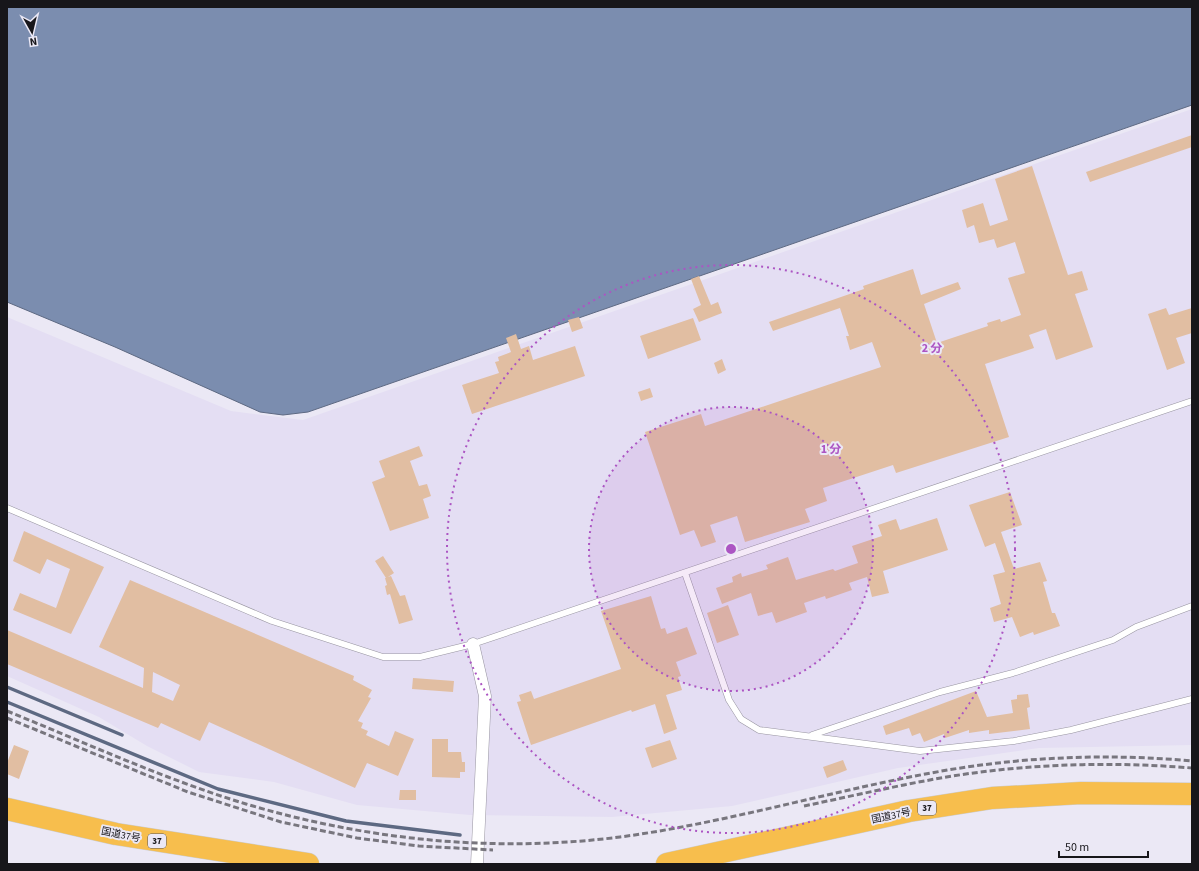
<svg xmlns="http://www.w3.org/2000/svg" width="1199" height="871" viewBox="0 0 1199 871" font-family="'Source Sans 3','Noto Sans JP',sans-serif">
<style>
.built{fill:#e4def3}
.water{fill:#7b8daf;stroke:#5d6982}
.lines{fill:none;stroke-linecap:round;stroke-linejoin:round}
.stream{stroke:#5d6982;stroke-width:3.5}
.building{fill:#e1bea2;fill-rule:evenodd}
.lane-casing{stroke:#9895a1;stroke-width:7}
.street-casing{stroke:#9895a1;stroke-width:13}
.highway-casing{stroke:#cccccd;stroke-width:23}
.lane{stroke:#fff;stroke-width:6}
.street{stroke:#fff;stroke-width:12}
.highway{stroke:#f7be4d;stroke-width:22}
.rail{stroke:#78767e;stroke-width:3;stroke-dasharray:6 3;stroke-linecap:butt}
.ring{fill:none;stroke:#ac55c3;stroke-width:2;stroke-dasharray:2 4}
.labels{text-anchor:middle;stroke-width:4;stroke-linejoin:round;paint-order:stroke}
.shield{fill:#ebe8f5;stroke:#57555c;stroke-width:1}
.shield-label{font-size:9px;font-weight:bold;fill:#17161a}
.street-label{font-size:10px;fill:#17161a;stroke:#ebe8f5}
.centre{fill:#ac55c3;stroke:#ebe8f5;stroke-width:2}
.ring-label{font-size:12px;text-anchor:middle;font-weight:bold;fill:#ac55c3;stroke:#ebe8f5;stroke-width:4;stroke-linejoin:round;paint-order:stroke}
</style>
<rect width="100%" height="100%" fill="#ebe8f5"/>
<!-- built -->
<path class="built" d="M 1192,109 L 1192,745 L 1039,748 L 898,768 L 732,806 L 612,817 L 470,815 L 357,805 L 274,782 L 199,772 L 147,746 L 99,717 L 7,676 L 7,317 L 231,411 L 303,420 Z"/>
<!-- water -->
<path class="water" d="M 7,7 L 1192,7 L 1192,105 L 308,412 L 283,415 L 260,412 L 115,347 L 7,302 Z"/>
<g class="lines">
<!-- stream -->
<path class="stream" d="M 7,687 L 122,735
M 7,702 L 218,789 L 346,821 L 460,835"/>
</g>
<!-- building -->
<path class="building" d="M 1192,135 L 1192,147 L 1090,182 L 1086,172 Z
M 1032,166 L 1068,275 L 1082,271 L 1088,290 L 1075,294 L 1093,347 L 1056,360 L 1046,329 L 1029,335 L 1034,348 L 985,364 L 1009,437 L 896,473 L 893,465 L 823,488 L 827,501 L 805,509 L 810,522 L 745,542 L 737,516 L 710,525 L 716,542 L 701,547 L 694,530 L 680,535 L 645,432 L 701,414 L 705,426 L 881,367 L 872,342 L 850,350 L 846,336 L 849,336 L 840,308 L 773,331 L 769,322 L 864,289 L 863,286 L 913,269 L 921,295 L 958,282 L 961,289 L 924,304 L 937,343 L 988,326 L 987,323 L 1000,319 L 1001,322 L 1021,315 L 1008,278 L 1025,273 L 1015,242 L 997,248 L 994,239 L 979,243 L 974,225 L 967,228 L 962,210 L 983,203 L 990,226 L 1008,220 L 995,179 Z
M 699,276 L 711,305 L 718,302 L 722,313 L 699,322 L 693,309 L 701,305 L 691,279 Z
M 1166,308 L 1169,315 L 1192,308 L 1192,333 L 1176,338 L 1185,363 L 1167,370 L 1148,314 Z
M 579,317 L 583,328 L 572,332 L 568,320 Z
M 693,318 L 701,340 L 648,359 L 640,336 Z
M 516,334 L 521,349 L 529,346 L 533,360 L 575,346 L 585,376 L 472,414 L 462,385 L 499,373 L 495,362 L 499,361 L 498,357 L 511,352 L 506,338 Z
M 722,359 L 726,370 L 718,374 L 714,363 Z
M 650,388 L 653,397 L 641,401 L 638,392 Z
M 419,446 L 423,456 L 410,461 L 419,486 L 427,484 L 431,496 L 423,499 L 429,518 L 390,531 L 372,482 L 385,477 L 379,461 Z
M 1010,492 L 1022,525 L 1001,532 L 1014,569 L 1040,562 L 1047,581 L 1043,582 L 1052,613 L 1055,613 L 1060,626 L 1034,635 L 1033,632 L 1020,637 L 1012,617 L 994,622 L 990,608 L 1001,604 L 993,575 L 1005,572 L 995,543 L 985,547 L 969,505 Z
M 937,518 L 948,550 L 883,571 L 889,593 L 872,597 L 867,577 L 849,583 L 852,590 L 826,599 L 825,596 L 804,603 L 807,612 L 776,623 L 772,612 L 758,616 L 751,593 L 722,604 L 716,588 L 733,582 L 732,577 L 741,573 L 742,577 L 768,569 L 766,565 L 788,557 L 796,580 L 833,569 L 835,571 L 858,563 L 852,546 L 882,536 L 878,525 L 896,519 L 900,530 Z
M 24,531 L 104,567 L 71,634 L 13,610 L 20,593 L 56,608 L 70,569 L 47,559 L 40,574 L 13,561 Z
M 383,556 L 394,573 L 388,577 L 391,576 L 400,596 L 405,595 L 413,620 L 399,624 L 390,594 L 387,595 L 385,586 L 387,585 L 385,578 L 386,578 L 375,561 Z
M 130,580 L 354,676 L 353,680 L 372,690 L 368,697 L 371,698 L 358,721 L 363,723 L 361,728 L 368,731 L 366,735 L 389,746 L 395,731 L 414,739 L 398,776 L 367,763 L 355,788 L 209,722 L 200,741 L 161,723 L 158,728 L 7,664 L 7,630 L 143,688 L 144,668 L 99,647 ZM 153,672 L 180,685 L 173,701 L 152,692 Z
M 651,596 L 661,629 L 665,628 L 667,634 L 687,627 L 697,654 L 676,662 L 681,676 L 678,677 L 682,690 L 666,695 L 677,729 L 664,734 L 655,704 L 632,712 L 631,710 L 531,745 L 517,702 L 521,701 L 519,695 L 531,691 L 534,699 L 621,669 L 601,611 Z
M 728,605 L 739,635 L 717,643 L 707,613 Z
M 413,678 L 454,681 L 453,692 L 412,689 Z
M 976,691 L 987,717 L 1013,713 L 1011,700 L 1017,699 L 1017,695 L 1028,694 L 1030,707 L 1027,708 L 1030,729 L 989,734 L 989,730 L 969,733 L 969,730 L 945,738 L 944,734 L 924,742 L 920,733 L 912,736 L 909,728 L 886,735 L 883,726 Z
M 432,739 L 448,739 L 448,752 L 461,752 L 462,762 L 465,762 L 465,772 L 460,772 L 460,778 L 432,777 Z
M 670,740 L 677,759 L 652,768 L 645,748 Z
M 14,745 L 29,751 L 19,779 L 7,774 L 7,763 Z
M 843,760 L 847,770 L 827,778 L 823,767 Z
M 400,790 L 416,790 L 416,800 L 399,800 Z"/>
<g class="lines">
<defs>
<path id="lane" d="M 7,508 L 272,621 L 383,657 L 420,657 L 473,644 L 1192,401
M 685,573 L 729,700 L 741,719 L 759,730 L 920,751 L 1014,741 L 1071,730 L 1192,699
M 812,735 L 940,692 L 1013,673 L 1113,640 L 1136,627 L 1192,606"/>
<path id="street" d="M 473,644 L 485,696 L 477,864"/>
<path id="highway" d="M 7,809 L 116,834 L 308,864
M 667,864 L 909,811 L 992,798 L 1081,793 L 1192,794"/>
</defs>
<!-- lane casing -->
<use href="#lane" class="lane-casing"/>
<!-- street casing -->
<use href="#street" class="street-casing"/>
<!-- highway casing -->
<use href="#highway" class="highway-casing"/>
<!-- lane -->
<use href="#lane" class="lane"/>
<!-- street -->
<use href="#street" class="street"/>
<!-- highway -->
<use href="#highway" class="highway"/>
<!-- rail -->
<path class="rail" d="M 7,711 C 86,743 164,779 246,804 C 367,840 494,853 620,837 C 725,823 827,792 931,773 C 1016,757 1106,753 1192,761
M 7,718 L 188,792 L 281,822 L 357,838 L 419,846 L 493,850
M 804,806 C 847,797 891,787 935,779 C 1018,764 1107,761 1192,768"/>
</g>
<!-- distance rings -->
<circle cx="731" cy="549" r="142" fill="#ac55c3" fill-opacity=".12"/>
<g class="ring">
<circle cx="731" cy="549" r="142"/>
<circle cx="731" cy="549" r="284"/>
</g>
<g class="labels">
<!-- shield labels -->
<g class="shield">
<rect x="918" y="801" width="18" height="14" rx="3"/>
<rect x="148" y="834" width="18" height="14" rx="3"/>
</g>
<g class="shield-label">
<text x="927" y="811">37</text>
<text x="157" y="844">37</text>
</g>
<!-- street labels -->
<g class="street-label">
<text transform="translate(891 815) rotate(-12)" y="4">国道37号</text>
<text transform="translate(121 834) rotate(11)" y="4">国道37号</text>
</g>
</g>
<circle cx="731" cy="549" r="6" class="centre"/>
<g class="ring-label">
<text x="932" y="352">2 分</text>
<text x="831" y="453">1 分</text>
</g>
<!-- border -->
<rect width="1199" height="871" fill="none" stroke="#17161a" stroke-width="16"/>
<!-- north arrow -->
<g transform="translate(32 32) rotate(172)" stroke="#ebe8f5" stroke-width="3" paint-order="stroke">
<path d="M0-3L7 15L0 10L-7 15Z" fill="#17161a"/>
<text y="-6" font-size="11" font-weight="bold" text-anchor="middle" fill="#17161a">N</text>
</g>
<!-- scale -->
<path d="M1059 851v6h89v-6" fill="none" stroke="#17161a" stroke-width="2"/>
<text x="1065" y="851" font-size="12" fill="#17161a" stroke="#ebe8f5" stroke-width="3" paint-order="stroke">50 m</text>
</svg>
